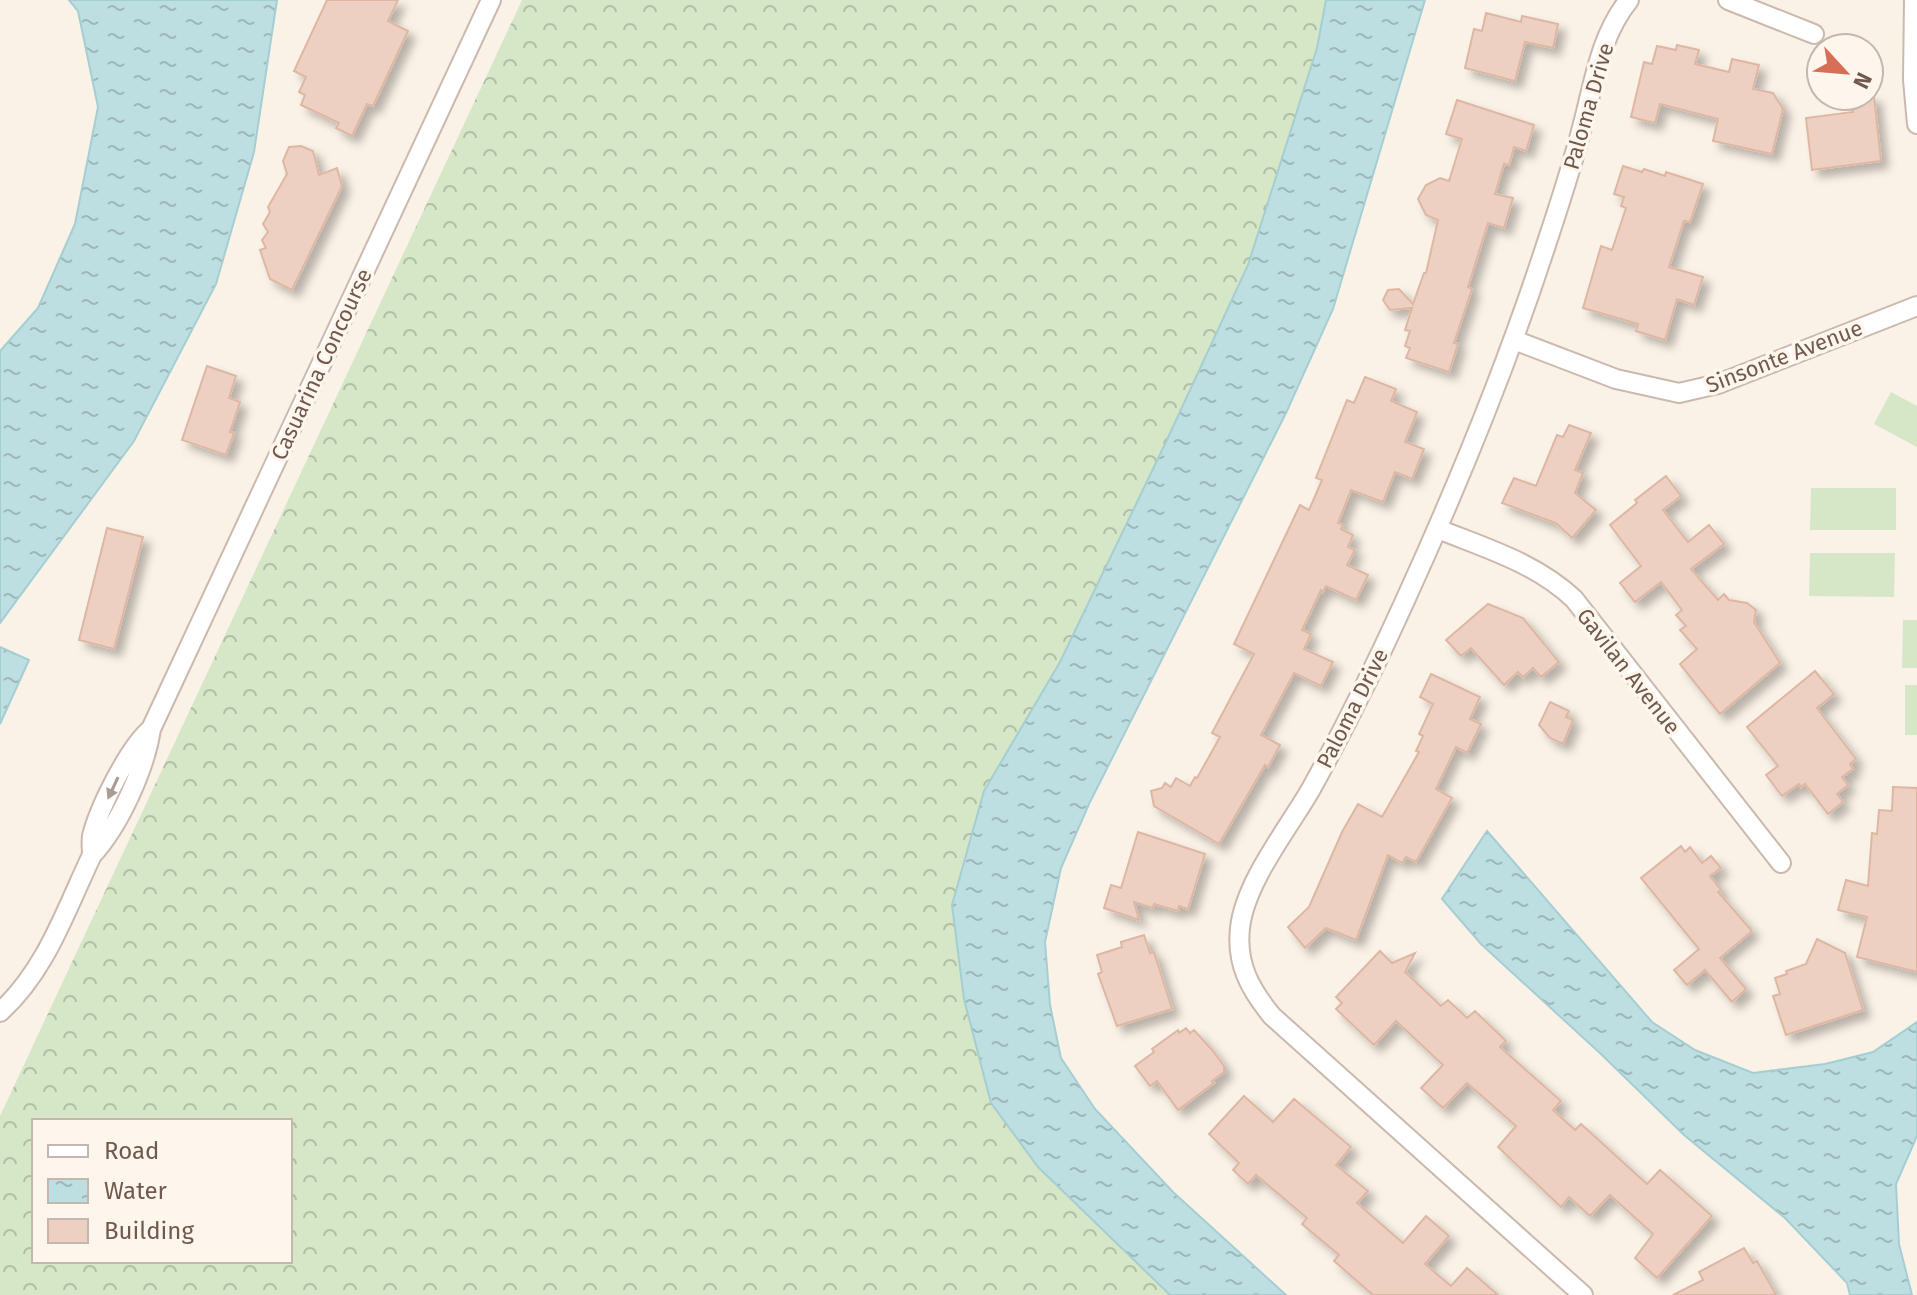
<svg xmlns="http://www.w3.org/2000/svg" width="1917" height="1295" viewBox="0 0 1917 1295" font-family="'Fira Sans',sans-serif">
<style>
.forest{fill:url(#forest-crowns);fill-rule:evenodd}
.pitch{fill:#d5e7c7}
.water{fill:url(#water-ripples);stroke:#a5ced3;stroke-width:2}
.building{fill:#edd0c1;stroke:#deb7a3;stroke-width:2;filter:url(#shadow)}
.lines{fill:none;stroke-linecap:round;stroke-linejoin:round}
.minor-casing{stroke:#cbb9ae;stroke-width:22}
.minor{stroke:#fff;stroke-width:18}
.oneway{fill:#aa9b95}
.labels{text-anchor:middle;stroke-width:7;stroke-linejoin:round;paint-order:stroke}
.street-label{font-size:22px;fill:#71594e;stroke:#fdf6ed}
</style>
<defs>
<pattern id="forest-crowns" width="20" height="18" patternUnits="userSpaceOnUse" patternTransform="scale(2)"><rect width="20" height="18" fill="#d5e7c7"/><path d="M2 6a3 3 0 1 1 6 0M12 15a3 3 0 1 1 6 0" fill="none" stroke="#b1bea4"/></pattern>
<pattern id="water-ripples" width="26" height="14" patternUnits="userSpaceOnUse" patternTransform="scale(2)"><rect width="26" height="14" fill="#bddfe2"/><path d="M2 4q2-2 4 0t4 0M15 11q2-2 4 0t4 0" fill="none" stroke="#9eb8b9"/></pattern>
<filter id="shadow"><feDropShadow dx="7" dy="7" stdDeviation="4" flood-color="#0004"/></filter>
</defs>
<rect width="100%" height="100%" fill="#faf2e7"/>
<!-- forest -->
<path class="forest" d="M 522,0 L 1326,0 L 1317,48 L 1248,265 L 1165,444 L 1060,662 L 984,791 L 952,905 L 1149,1276 L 1170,1295 L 0,1295 L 0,1116 ZM 34,1121 L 290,1121 L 290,1261 L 34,1261 Z"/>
<!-- pitch -->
<path class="pitch" d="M 1891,392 L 1917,406 L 1917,447 L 1874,424 Z
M 1811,488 L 1896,488 L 1896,530 L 1810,530 Z
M 1810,553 L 1895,553 L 1894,597 L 1809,596 Z
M 1903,620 L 1917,620 L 1917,668 L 1902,668 Z
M 1905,685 L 1917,685 L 1917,735 L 1905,735 Z"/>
<!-- water -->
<path class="water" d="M 69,0 L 277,0 L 254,152 L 216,284 L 134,441 L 0,623 L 0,351 L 38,308 L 75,224 L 98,107 L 78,11 Z
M 1326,0 L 1425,0 L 1333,309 L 1286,413 L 1089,804 L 1061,868 L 1045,942 L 1050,1005 L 1061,1058 L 1095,1109 L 1173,1192 L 1286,1295 L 1170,1295 L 1038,1167 L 991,1103 L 964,999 L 952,905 L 984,791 L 1060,662 L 1165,444 L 1248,265 L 1317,48 Z
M 0,647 L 29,660 L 0,724 Z
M 1487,831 L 1652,1022 L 1695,1050 L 1753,1073 L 1825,1064 L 1873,1052 L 1917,1022 L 1917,1136 L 1896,1184 L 1899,1244 L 1912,1295 L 1850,1295 L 1847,1283 L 1785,1218 L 1684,1135 L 1602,1055 L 1481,944 L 1442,899 Z"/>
<!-- building -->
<path class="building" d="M 327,0 L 398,0 L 388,21 L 408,31 L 373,106 L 367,104 L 352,136 L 336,128 L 339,123 L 301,105 L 305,95 L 299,92 L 306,77 L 294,71 Z
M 1486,13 L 1521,22 L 1522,16 L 1558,24 L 1553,48 L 1525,42 L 1515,81 L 1465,68 L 1474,29 L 1482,31 Z
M 1677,45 L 1699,50 L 1695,64 L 1729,72 L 1732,59 L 1759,65 L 1753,89 L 1773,93 L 1783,109 L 1772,154 L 1713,141 L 1718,119 L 1660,104 L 1655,123 L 1631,117 L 1644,62 L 1652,64 L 1657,46 L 1676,50 Z
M 1851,96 L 1874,96 L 1881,161 L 1812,170 L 1806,118 L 1853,112 Z
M 1457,100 L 1534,125 L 1526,151 L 1514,147 L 1509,165 L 1504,164 L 1495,194 L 1513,198 L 1504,228 L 1488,223 L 1468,287 L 1472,289 L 1454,343 L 1458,344 L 1449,372 L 1406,358 L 1410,348 L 1405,346 L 1410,331 L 1405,330 L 1412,308 L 1390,310 L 1383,300 L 1388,290 L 1399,289 L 1413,304 L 1424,273 L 1426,273 L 1438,220 L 1426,215 L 1418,199 L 1426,185 L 1440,178 L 1449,181 L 1462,139 L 1446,134 Z
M 301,146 L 313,151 L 319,175 L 337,168 L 342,186 L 292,290 L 270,279 L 260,250 L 266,248 L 262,240 L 268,232 L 263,224 L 270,212 L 268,207 L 287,174 L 283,161 L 289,147 Z
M 1623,166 L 1642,172 L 1644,169 L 1665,176 L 1666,172 L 1703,184 L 1690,222 L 1684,221 L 1669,267 L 1703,277 L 1694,305 L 1677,299 L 1665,340 L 1636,331 L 1638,324 L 1583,308 L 1601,246 L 1612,250 L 1626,208 L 1621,206 L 1624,197 L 1614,194 Z
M 207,366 L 236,376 L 229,398 L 240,402 L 230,432 L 234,433 L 226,455 L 182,440 Z
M 1365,377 L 1396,389 L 1391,401 L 1417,412 L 1405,442 L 1424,449 L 1412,479 L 1395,472 L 1383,502 L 1351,490 L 1338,523 L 1343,525 L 1341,529 L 1353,535 L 1348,547 L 1355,550 L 1347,565 L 1368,575 L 1356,600 L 1326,586 L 1323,592 L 1321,590 L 1302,630 L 1311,634 L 1304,649 L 1333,662 L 1321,686 L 1294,673 L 1261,735 L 1280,745 L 1268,767 L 1265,765 L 1219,844 L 1154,806 L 1151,791 L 1162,788 L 1165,783 L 1171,787 L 1176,778 L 1190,786 L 1195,777 L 1197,778 L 1220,737 L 1212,733 L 1254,654 L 1234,644 L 1300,505 L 1309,510 L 1322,480 L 1316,478 L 1347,400 L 1354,403 Z
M 1569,425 L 1591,433 L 1575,470 L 1583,473 L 1575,493 L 1596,510 L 1572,538 L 1556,523 L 1502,503 L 1514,478 L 1536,486 L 1557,435 L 1563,437 Z
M 1666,476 L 1681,496 L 1663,510 L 1688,542 L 1709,525 L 1724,544 L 1691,569 L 1718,600 L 1724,594 L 1729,600 L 1747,603 L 1756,610 L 1754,622 L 1780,663 L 1720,714 L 1680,664 L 1697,649 L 1680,630 L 1686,626 L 1676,615 L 1682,610 L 1661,582 L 1635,602 L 1620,583 L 1641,566 L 1610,525 L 1637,503 L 1635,500 Z
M 107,528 L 143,537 L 114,649 L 79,640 Z
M 1488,604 L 1523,618 L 1559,662 L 1541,677 L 1533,668 L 1523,677 L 1518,672 L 1504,685 L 1471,648 L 1461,656 L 1446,640 Z
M 1815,671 L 1834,694 L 1817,708 L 1856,759 L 1850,764 L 1853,769 L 1842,777 L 1848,785 L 1837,794 L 1843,802 L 1828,814 L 1805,784 L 1801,787 L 1799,784 L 1782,796 L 1766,775 L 1778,766 L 1747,727 Z
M 1431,674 L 1480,697 L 1470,719 L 1481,724 L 1467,753 L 1456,747 L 1436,789 L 1452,798 L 1416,862 L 1406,857 L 1402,863 L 1388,855 L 1356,940 L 1326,928 L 1305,948 L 1288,927 L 1309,907 L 1342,832 L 1358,804 L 1382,817 L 1419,752 L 1416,751 L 1423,736 L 1419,734 L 1433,704 L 1420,697 Z
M 1550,702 L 1569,711 L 1566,717 L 1573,720 L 1563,744 L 1550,738 L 1539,725 Z
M 1893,787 L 1917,788 L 1917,972 L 1857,957 L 1867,917 L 1838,910 L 1846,880 L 1868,886 L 1872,833 L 1877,834 L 1879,810 L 1892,811 Z
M 1138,832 L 1205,854 L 1188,909 L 1179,906 L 1178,911 L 1154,904 L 1153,908 L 1134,902 L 1139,920 L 1104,908 L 1111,885 L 1121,888 Z
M 1681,846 L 1685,852 L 1690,847 L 1702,863 L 1711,856 L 1721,868 L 1710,876 L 1721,890 L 1718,892 L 1752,931 L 1720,958 L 1746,989 L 1732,1002 L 1705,970 L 1687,985 L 1674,970 L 1699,949 L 1641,878 Z
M 1144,935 L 1150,953 L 1154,952 L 1172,1009 L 1117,1026 L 1098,974 L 1102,972 L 1097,955 L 1122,947 L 1121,942 Z
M 1817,939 L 1845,953 L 1863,1010 L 1786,1035 L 1773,996 L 1780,994 L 1775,978 L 1787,974 L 1786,971 L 1806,964 Z
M 1380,951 L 1392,963 L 1415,953 L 1405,972 L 1441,1006 L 1448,1000 L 1467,1018 L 1475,1011 L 1506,1041 L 1500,1047 L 1561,1101 L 1553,1110 L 1575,1130 L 1581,1124 L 1647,1184 L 1660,1170 L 1712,1216 L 1657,1278 L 1635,1258 L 1653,1234 L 1610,1195 L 1590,1216 L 1569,1197 L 1561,1207 L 1498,1147 L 1516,1126 L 1467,1083 L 1443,1108 L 1421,1088 L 1443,1065 L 1396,1021 L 1374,1045 L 1336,1009 L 1342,1003 L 1336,997 Z
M 1186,1028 L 1190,1033 L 1194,1030 L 1213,1051 L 1224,1066 L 1224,1072 L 1212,1081 L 1214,1083 L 1178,1110 L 1157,1081 L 1150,1086 L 1135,1066 L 1154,1052 L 1152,1049 L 1178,1030 L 1179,1033 Z
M 1244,1096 L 1273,1122 L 1294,1099 L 1351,1147 L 1336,1165 L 1368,1191 L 1357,1203 L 1403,1243 L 1426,1216 L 1449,1236 L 1425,1264 L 1451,1286 L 1467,1268 L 1498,1295 L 1373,1295 L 1334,1261 L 1339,1255 L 1302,1224 L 1307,1218 L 1256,1175 L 1248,1184 L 1233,1170 L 1239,1163 L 1209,1134 Z
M 1744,1248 L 1753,1263 L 1757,1261 L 1776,1295 L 1673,1295 L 1703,1280 L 1699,1272 Z"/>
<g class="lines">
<defs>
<path id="minor" d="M 1728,0 L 1814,34
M 1914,0 L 1913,80 L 1917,124
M 1514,340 L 1616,379 L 1679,393 L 1718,384 L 1917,306
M 1438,529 C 1485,548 1536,563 1574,599 L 1781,863
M 92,855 C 92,849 91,842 92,836 C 99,808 129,747 151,729
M 0,1012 C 46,971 66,909 92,855 C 119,826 145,769 151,729 L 491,0
M 1583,1295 L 1272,1016 C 1250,989 1236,964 1240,928 C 1245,882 1288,829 1311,789 C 1344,729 1375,667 1403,605 C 1457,487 1506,368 1546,245 C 1558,209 1570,172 1580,135 C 1593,90 1598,38 1629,0"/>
</defs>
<!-- minor casing -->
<use href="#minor" class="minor-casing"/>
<!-- minor -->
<use href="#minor" class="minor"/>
</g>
<!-- one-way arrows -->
<defs><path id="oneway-solid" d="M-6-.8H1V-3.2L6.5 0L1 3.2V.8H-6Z" transform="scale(2)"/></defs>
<use class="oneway" href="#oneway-solid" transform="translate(113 788) rotate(115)"/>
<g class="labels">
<!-- street labels -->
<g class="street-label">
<text transform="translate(1588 106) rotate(-74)" y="8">Paloma Drive</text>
<text transform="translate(1784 356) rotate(-21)" y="8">Sinsonte Avenue</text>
<text transform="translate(321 364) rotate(-65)" y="8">Casuarina Concourse</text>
<text transform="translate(1629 671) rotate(52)" y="8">Gavilan Avenue</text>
<text transform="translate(1352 708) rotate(-63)" y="8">Paloma Drive</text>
</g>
</g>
<!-- legend -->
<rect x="32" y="1119" width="260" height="144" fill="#fdf6ed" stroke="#c5b7ad" stroke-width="2"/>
<rect x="48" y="1145" width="40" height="12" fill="#ffffff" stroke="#c5b7ad" stroke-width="2"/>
<text x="104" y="1159" font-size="24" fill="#71594e">Road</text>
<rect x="48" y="1179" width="40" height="24" fill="url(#water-ripples)" stroke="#c5b7ad" stroke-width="2"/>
<text x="104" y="1199" font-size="24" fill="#71594e">Water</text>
<rect x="48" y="1219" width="40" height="24" fill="#edd0c1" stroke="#c5b7ad" stroke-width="2"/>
<text x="104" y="1239" font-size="24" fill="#71594e">Building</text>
<!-- north arrow -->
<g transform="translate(1845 72) rotate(116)"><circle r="38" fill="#fdf6ed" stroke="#c5b7ad" stroke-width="2"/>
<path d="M0-6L14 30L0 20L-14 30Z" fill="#d86e58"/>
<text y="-12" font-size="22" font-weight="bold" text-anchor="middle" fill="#71594e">N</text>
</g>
</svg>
